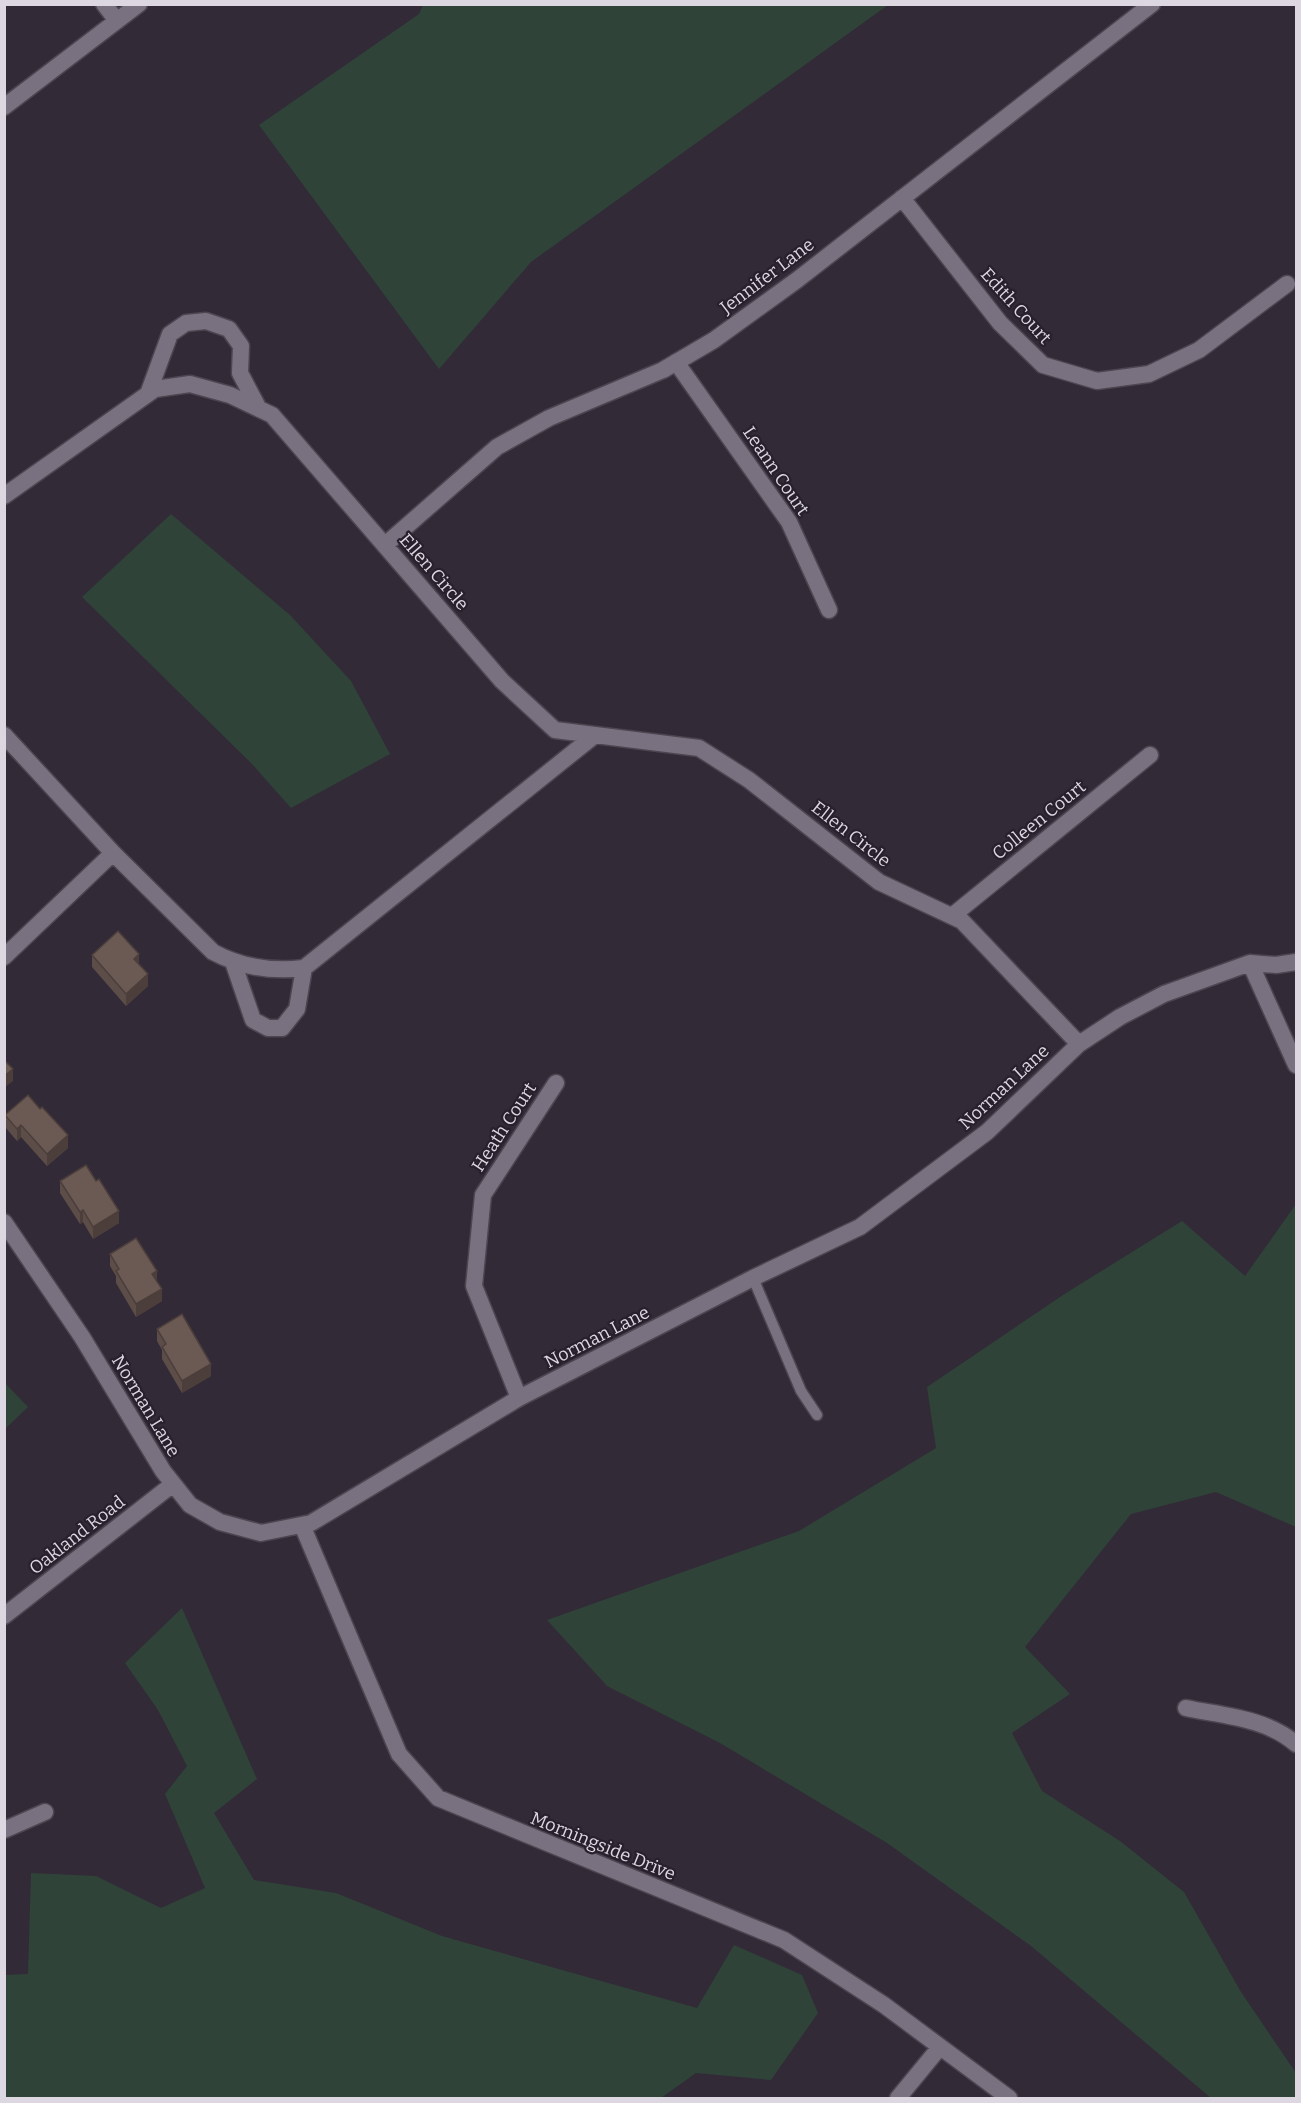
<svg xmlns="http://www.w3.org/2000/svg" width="1301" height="2103" viewBox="0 0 1301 2103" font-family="Bitter,serif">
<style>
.green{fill:#2f4338}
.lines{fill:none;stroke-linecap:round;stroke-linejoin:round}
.service-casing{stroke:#4c4650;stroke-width:13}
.minor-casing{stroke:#4c4650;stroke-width:19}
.service{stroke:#7a7180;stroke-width:10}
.minor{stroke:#7a7180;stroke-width:16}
.wall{fill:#5c4d48}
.shaded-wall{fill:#4b3e3b}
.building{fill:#6b5954;stroke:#4b3e3b;stroke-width:1.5}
.labels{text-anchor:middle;stroke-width:4.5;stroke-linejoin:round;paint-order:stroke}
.street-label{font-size:18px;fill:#dcd7e0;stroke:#28212d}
</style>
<rect width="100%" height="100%" fill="#322a37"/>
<!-- green -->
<path class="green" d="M 423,5 L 423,4 L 888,5 L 531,262 L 439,369 L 259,125 L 419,14 Z
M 171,514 L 290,615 L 351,681 L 390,754 L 291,808 L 253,765 L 82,597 Z
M 1296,1204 L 1296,1527 L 1216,1492 L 1131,1514 L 1025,1647 L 1070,1694 L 1012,1733 L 1042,1791 L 1120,1841 L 1184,1892 L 1241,1992 L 1296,2073 L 1296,2098 L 1211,2098 L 1031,1946 L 887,1843 L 720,1743 L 607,1686 L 547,1620 L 799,1531 L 936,1448 L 927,1387 L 1066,1293 L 1182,1221 L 1245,1276 Z
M 5,1383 L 28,1407 L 5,1429 Z
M 182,1608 L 257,1779 L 214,1813 L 254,1880 L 336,1893 L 442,1936 L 697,2008 L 734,1945 L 802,1975 L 818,2013 L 771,2080 L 696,2073 L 661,2098 L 5,2098 L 5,1975 L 28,1974 L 31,1873 L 96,1876 L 161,1908 L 205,1888 L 165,1794 L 187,1766 L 158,1710 L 125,1663 Z"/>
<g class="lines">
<defs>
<path id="service" d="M 753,1278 L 801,1391 L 817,1415"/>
<path id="minor" d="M 104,4 L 117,21
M 4,107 L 139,4
M 902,198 L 1000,323 L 1043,365 L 1097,381 L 1149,374 L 1199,350 L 1287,284
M 676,362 L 789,522 L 829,610
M 148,394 L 170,334 L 186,323 L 206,321 L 229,329 L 241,346 L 240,373 L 259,409
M 4,496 L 155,389 L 190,384 L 230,395 L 272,415 L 502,681 L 555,730 L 699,748 L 749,780 L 879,882 L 962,921 L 1079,1044
M 385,545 L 497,447 L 549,418 L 663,370 L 714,340 L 797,280 L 1152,4
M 4,735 L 113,853 L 213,952 C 241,967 272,972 304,968 L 595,735
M 952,916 L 1150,755
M 4,957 L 113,853
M 233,962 L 253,1020 L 268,1028 L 282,1028 L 297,1009 L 304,968
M 1250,963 L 1296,1065
M 4,1222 L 82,1337 L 163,1471 L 190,1505 L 220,1522 L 261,1533 L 311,1523 L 519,1398 L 753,1278 L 860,1227 L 987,1132 L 1079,1044 L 1120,1017 L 1164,994 L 1250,963 L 1276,965 L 1296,962
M 519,1398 L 474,1286 L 483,1195 L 556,1083
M 302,1525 L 399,1754 L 438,1798 L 784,1940 L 884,2005 L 1009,2098
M 4,1616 L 173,1484
M 1186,1708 C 1224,1716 1266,1718 1296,1744
M 4,1830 L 45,1812
M 898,2098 L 940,2047"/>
</defs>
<!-- service casing -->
<use href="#service" class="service-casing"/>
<!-- minor casing -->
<use href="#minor" class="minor-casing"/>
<!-- service -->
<use href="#service" class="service"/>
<!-- minor -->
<use href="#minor" class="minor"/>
</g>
<!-- wall -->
<path class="wall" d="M 92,955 L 139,964 L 148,986 L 126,1006 L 92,967 Z
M 5,1115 L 68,1148 L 47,1166 L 21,1137 L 17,1141 L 5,1127 Z
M 60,1181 L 119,1223 L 93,1239 L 83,1222 L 80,1224 L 60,1193 Z
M 110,1254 L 157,1281 L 162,1301 L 136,1317 L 116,1283 L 116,1276 L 110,1266 Z
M 157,1329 L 211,1376 L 182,1393 L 162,1359 L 162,1350 L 157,1341 Z"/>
<!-- shaded-wall -->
<path class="shaded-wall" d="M 139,954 L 139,966 L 134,959 Z
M 148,974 L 148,986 L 126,1006 L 126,994 Z
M 13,1069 L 13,1081 L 4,1088 L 4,1076 Z
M 21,1125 L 21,1137 L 17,1141 L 17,1129 Z
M 68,1135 L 68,1148 L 47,1166 L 47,1154 Z
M 83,1210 L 83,1222 L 80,1224 L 80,1212 Z
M 119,1211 L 119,1223 L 93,1239 L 93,1227 Z
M 157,1271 L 157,1284 L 152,1274 Z
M 162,1289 L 162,1301 L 136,1317 L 136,1304 Z
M 211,1364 L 211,1376 L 182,1393 L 182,1381 Z"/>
<!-- building -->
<path class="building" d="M 118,931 L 139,954 L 134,959 L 148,974 L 126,994 L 92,955 Z
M 4,1060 L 13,1069 L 4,1076 Z
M 28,1095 L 40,1109 L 42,1107 L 68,1135 L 47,1154 L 21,1125 L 17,1129 L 5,1115 Z
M 86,1165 L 96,1181 L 99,1179 L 119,1211 L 93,1227 L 83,1210 L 80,1212 L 60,1181 Z
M 136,1238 L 157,1271 L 152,1274 L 162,1289 L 136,1304 L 116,1271 L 119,1269 L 110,1254 Z
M 182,1314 L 211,1364 L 182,1381 L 162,1347 L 166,1344 L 157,1329 Z"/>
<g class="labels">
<!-- street labels -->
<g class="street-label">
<text transform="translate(767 276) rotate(-37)" y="6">Jennifer Lane</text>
<text transform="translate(1016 306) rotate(48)" y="6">Edith Court</text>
<text transform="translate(776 471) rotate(56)" y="6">Leann Court</text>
<text transform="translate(434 572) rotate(49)" y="6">Ellen Circle</text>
<text transform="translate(1039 820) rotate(-39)" y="6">Colleen Court</text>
<text transform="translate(851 834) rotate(38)" y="6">Ellen Circle</text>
<text transform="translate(1004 1087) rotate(-43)" y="6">Norman Lane</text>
<text transform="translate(504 1127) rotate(-57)" y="6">Heath Court</text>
<text transform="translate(597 1337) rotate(-27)" y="6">Norman Lane</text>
<text transform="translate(146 1406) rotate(59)" y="6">Norman Lane</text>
<text transform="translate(77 1535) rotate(-38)" y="6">Oakland Road</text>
<text transform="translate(603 1846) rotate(22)" y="6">Morningside Drive</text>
</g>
</g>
<!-- border -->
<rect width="1301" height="2103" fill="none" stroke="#dcd7e0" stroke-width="12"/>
</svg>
